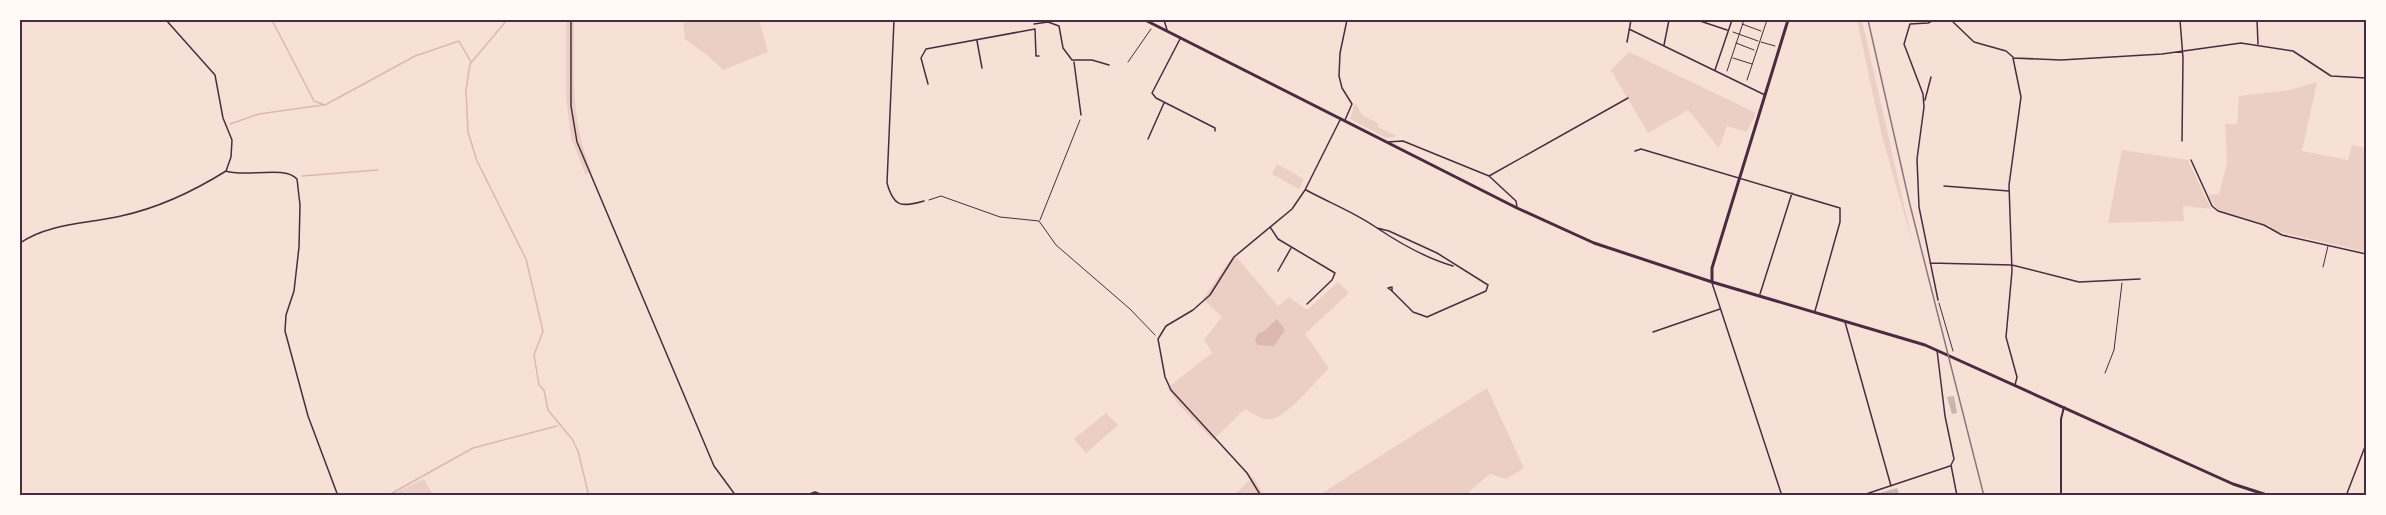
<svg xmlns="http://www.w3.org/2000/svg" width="2386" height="515" viewBox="0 0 2386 515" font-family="'Space Grotesk',sans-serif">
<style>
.green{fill:#ebcfc5}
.water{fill:#dcb8b0}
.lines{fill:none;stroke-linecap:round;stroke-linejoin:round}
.stream{stroke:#dcb8b0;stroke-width:1.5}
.building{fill:#ccb4b1}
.path{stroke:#4a2c40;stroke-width:1}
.service{stroke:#4a2c40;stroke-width:1}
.minor{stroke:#4a2c40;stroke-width:1.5}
.tertiary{stroke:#4a2c40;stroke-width:2}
.secondary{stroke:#4a2c40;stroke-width:3}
.rail{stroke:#8f747c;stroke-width:1.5}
.neatline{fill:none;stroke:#4a2c40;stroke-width:2}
</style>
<rect width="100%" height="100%" fill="#f7e1d7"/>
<!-- green -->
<path class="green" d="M 566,20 L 574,20 C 574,74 570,120 592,172 L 585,174 L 571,137 L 566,97 Z
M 683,20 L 759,20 L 768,52 L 723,70 L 707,55 L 685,39 Z
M 1857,20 L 1862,20 L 1913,245 L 1882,136 Z
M 1629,52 L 1756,113 L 1747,132 L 1727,126 L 1719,148 L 1688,110 L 1648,133 L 1611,70 Z
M 2317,82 L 2302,151 L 2348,160 L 2352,145 L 2366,148 L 2366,252 L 2275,231 L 2268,225 L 2217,210 L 2208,195 L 2219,194 L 2227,163 L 2225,124 L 2237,124 L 2239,96 L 2290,90 Z
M 1355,103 L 1363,116 L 1378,123 L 1378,127 L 1397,136 L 1386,138 L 1350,119 Z
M 2122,150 L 2188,160 L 2211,209 L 2183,206 L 2184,221 L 2108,223 Z
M 1277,164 L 1304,179 L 1299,189 L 1272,174 Z
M 1234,254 L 1278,306 L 1289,297 L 1307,310 L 1338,282 L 1349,293 L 1305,334 L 1329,368 C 1317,380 1288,416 1272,419 C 1263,421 1253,413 1245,409 L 1213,440 L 1180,406 L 1167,388 L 1212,353 L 1204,339 L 1222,317 L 1203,299 Z
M 1487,388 L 1524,468 L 1506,479 L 1490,474 L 1465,495 L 1319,495 Z
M 1106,413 L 1118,425 L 1086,453 L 1074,439 Z
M 1253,477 L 1264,495 L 1233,496 Z
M 424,479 L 433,495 L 390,495 Z"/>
<!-- water -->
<path class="water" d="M 1277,319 L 1285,330 L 1274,346 L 1257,345 L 1255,341 L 1258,333 L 1263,332 Z"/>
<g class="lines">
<!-- stream -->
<path class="stream" d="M 20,20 L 27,20
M 272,20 L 314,101 L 325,105 L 415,56 L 459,41 L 471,62
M 507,20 L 470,64 L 466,90 L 468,132 L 477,161 L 526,259 L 543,331 L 534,355 L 539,385 L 544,390 L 548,410 L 572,439 L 578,451 L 589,496
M 230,124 L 259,114 L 323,105
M 302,176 L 378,170
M 387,496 L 473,448 L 557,426"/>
</g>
<!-- building -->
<path class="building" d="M 1954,396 L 1957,413 L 1952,414 L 1947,397 Z
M 1897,488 L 1900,496 L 1873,496 L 1873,495 Z"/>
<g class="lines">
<!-- path -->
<path class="path" d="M 1742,24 L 1761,31
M 1733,32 L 1758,41
M 1761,42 L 1775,46
M 1736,43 L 1754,50
M 1733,58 L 1752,64
M 1128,62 L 1151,29
M 1727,71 L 1744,20
M 1747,80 L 1767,20
M 929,200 L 941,196 L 1000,217 L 1039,221 L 1056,245 L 1130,309 L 1155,335
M 1040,220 L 1080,120
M 1939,303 L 1953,351
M 2105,373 L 2114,350 L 2122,283"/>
<!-- service -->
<path class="service" d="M 2323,267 L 2328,246"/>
<!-- minor -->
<path class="minor" d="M 571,20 L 571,106 L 577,142 L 714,466 L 736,496
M 894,20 L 887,183 C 894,208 902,207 924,201
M 1164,20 L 1167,30
M 1697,20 L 1727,30
M 1934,20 L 1928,23 L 1910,24 L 1904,44 L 1923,94 L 1924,107 L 1917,159 L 1919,207 L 1938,300
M 1951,20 L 1974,42 L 2006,51 L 2013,57
M 2180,20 L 2183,58 L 2182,141
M 2257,20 L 2258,44
M 1034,24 L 1048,22 L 1059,26 L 1063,48 L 1072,60 L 1092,60 L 1109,65
M 1035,29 L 1036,56 L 1039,56
M 1629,29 L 1765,95
M 1180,39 L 1152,93 L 1156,98 L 1215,128 L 1215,131
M 977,41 L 982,68
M 1627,42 L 1631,20
M 1664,45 L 1669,20
M 2013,58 L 2061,60 L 2162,54 L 2241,43 L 2293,51 L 2331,76 L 2366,78
M 2013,58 L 2021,97 L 2009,185 L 2012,271 L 2006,337 L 2017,377 L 2015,385
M 1074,62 L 1081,115
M 1715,70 L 1732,20
M 928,84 L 921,58 L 926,49 L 1035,29
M 1925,100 L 1931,77
M 1345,120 L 1352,104 L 1342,88 L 1339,76 L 1340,53 L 1347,20
M 1148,139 L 1164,103
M 1387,142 L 1403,141 L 1489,176 L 1516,201 L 1517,207
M 1635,151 L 1641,149 L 1840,208 L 1840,222 L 1815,311
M 2191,160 L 2212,206 L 2218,211 L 2264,225 L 2282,235 L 2366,254
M 226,171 C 245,178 284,165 297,179 L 300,205 L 299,247 L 294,291 L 286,315 L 285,331 L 308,416 L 338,496
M 1489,176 L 1628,98
M 1944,186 L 2009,191
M 1306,190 C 1330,203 1356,213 1377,228 C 1401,244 1425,258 1453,266
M 1270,227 L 1278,239 L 1335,273 L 1332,280 L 1307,304
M 1377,228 L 1389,231 L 1437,253 L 1488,285 L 1486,291 L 1427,317 L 1413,312 L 1392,291 L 1392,287 L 1388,288 L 1392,291
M 20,243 C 49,223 87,224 121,216 C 158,208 194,191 226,171 L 231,157 L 232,140 L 223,118 L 215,75 L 166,20
M 1930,263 L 2012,265 L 2079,282 L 2140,279
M 1278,271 L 1291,248
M 1712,283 L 1782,496
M 1760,294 L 1792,193
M 1845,322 L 1891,486
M 1653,332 L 1720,309
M 1937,350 L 1945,416 L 1954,459 L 1951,465 L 1957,496
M 804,496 L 815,492 L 826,496
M 1261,496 L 1247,473 L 1171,390 L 1165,377 L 1158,339 L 1166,326 L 1193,310 L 1210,295 L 1234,257 L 1292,209 L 1305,190 L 1340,120
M 1860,496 L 1950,466
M 2346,496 L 2366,444
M 2362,496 L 2366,494"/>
<!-- tertiary -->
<path class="tertiary" d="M 2061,496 L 2061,419 L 2064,407"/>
<!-- secondary -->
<path class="secondary" d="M 1145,20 L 1517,208 L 1594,243 L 1712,282 L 1925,345 L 2233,484 L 2270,496
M 1712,282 L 1712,268 L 1788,20"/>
<!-- rail -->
<path class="rail" d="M 1868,20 L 1910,205 L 1984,496"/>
</g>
<!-- border -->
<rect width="2386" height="515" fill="none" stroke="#fffaf5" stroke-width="42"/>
<rect x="21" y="21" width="2344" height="473" class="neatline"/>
</svg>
